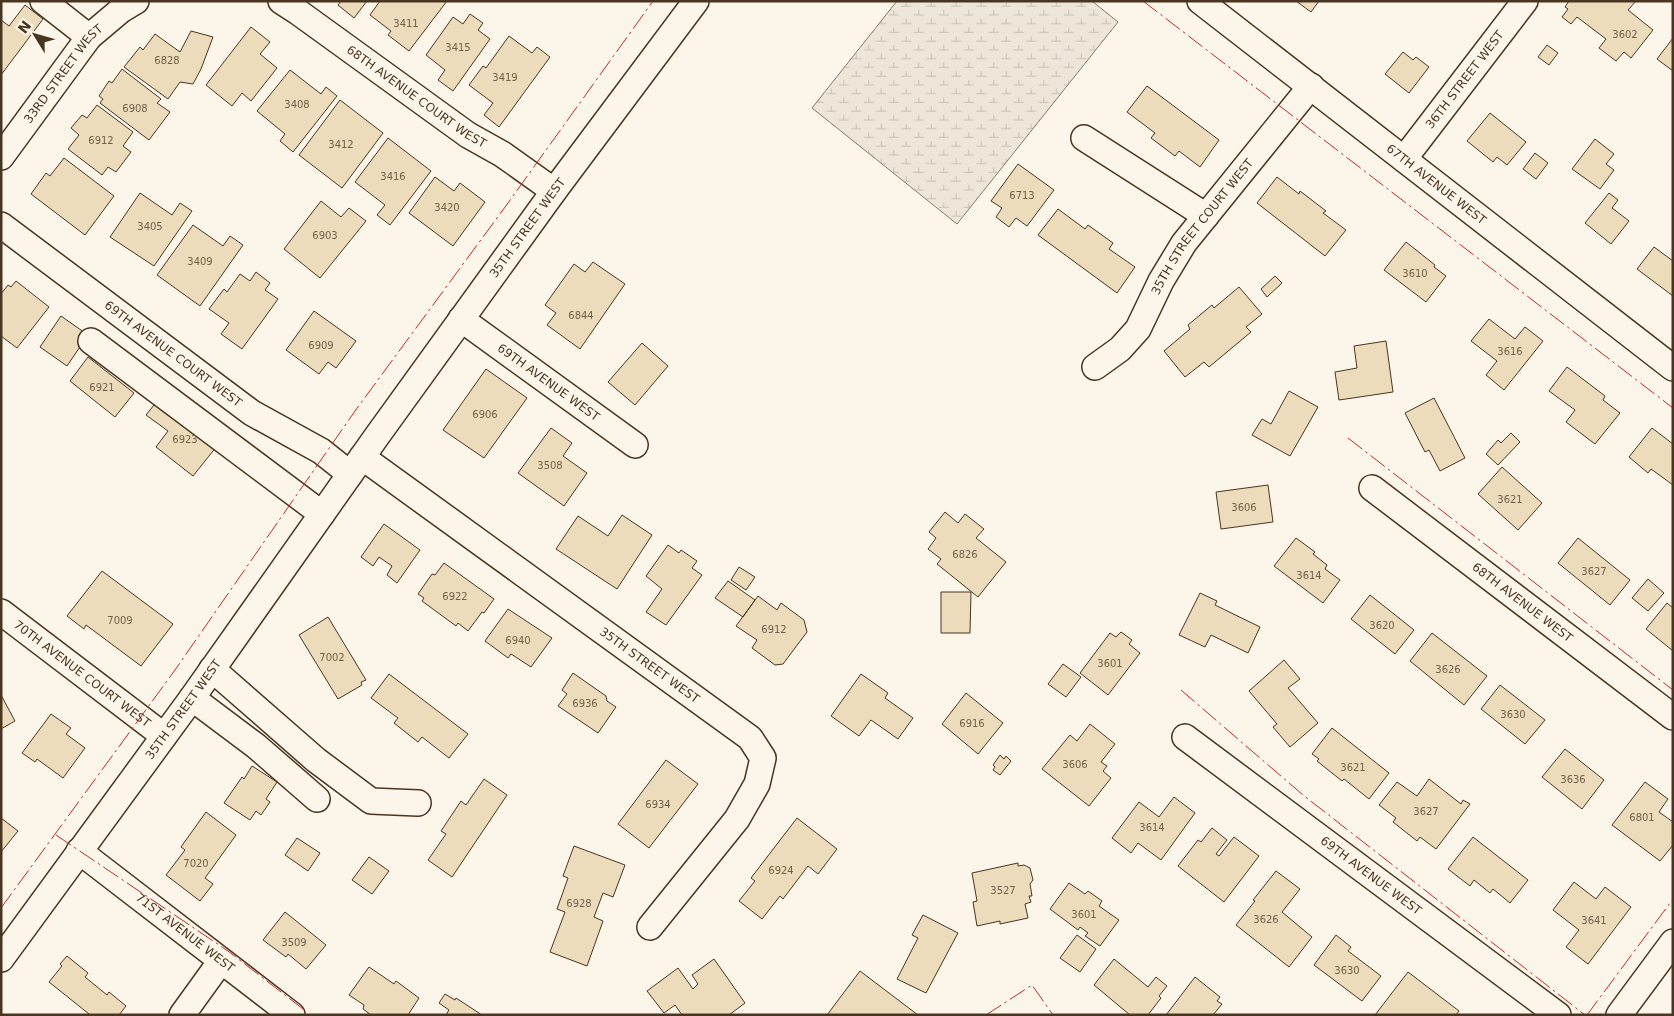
<svg xmlns="http://www.w3.org/2000/svg" width="1674" height="1016" viewBox="0 0 1674 1016" font-family="'DejaVu Sans',sans-serif">
<style>
.wetland{fill:url(#wetland-marsh);stroke:#887966}
.building{fill:#ecdcbc;stroke:#4a3520}
.lines{fill:none;stroke-linecap:round;stroke-linejoin:round}
.minor-casing{stroke:#4a3520;stroke-width:28}
.minor{stroke:#fbf6e9;stroke-width:25}
.power{stroke:#c62828;stroke-width:1;stroke-dasharray:18 4 2.5 4;stroke-linecap:butt}
.labels{text-anchor:middle;stroke-width:4;stroke-linejoin:round;paint-order:stroke}
.number-label{font-size:10px;fill:#725f47}
.street-label{font-size:12px;fill:#4a3520;stroke:#fbf6e9}
</style>
<defs>
<pattern id="wetland-marsh" width="20" height="14" patternUnits="userSpaceOnUse" patternTransform="scale(1.25)"><rect width="20" height="14" fill="#ede6d9"/><path d="M1 5h8M5 5V1M11 12h8M15 12V8" fill="none" stroke="#cdc6ba"/></pattern>
</defs>
<rect width="100%" height="100%" fill="#fbf6e9"/>
<!-- wetland -->
<path class="wetland" d="M 897,1 L 1092,1 L 1118,22 L 957,224 L 812,108 Z"/>
<!-- building -->
<path class="building" d="M 341,1 L 367,1 L 354,18 L 338,5 Z
M 380,1 L 447,1 L 409,51 L 388,35 L 391,31 L 370,15 Z
M 1296,1 L 1319,1 L 1311,12 Z
M 1569,1 L 1636,1 L 1628,10 L 1653,30 L 1631,58 L 1624,52 L 1616,61 L 1599,48 L 1606,39 L 1577,17 L 1571,24 L 1562,17 L 1568,9 L 1565,7 Z
M 25,5 L 43,19 L 1,75 L 1,20 L 9,26 Z
M 470,14 L 483,23 L 478,30 L 490,39 L 453,91 L 438,80 L 445,70 L 426,55 L 453,17 L 463,24 Z
M 251,27 L 270,42 L 260,54 L 277,68 L 251,101 L 242,93 L 232,106 L 206,85 Z
M 191,31 L 213,37 L 201,69 L 193,84 L 180,82 L 168,99 L 124,67 L 140,47 L 143,50 L 155,34 L 180,52 Z
M 509,36 L 532,53 L 537,47 L 550,57 L 499,127 L 484,115 L 493,103 L 469,85 L 483,66 L 486,68 Z
M 1673,38 L 1673,71 L 1657,59 Z
M 1547,45 L 1558,53 L 1549,65 L 1538,57 Z
M 1403,52 L 1413,60 L 1416,57 L 1429,67 L 1409,93 L 1385,74 Z
M 122,69 L 161,99 L 157,103 L 170,112 L 149,140 L 100,103 L 103,99 L 99,96 L 109,81 L 112,83 Z
M 290,70 L 321,94 L 326,87 L 337,96 L 293,152 L 280,141 L 285,134 L 257,111 Z
M 1147,86 L 1219,140 L 1200,167 L 1179,151 L 1175,156 L 1151,138 L 1155,133 L 1127,112 Z
M 340,100 L 383,133 L 342,188 L 299,155 Z
M 97,105 L 133,132 L 123,146 L 131,152 L 116,172 L 108,167 L 102,175 L 68,149 L 79,135 L 71,128 L 82,115 L 87,118 Z
M 1490,113 L 1526,142 L 1507,165 L 1497,157 L 1493,162 L 1467,141 Z
M 388,138 L 431,171 L 390,225 L 377,215 L 385,205 L 355,182 Z
M 1595,139 L 1614,154 L 1606,164 L 1614,170 L 1600,189 L 1572,169 Z
M 1535,153 L 1548,163 L 1536,179 L 1523,169 Z
M 64,158 L 114,196 L 85,235 L 31,194 L 46,173 L 50,176 Z
M 1018,164 L 1054,190 L 1027,226 L 1016,218 L 1009,227 L 996,217 L 1002,208 L 991,201 Z
M 435,177 L 454,191 L 460,183 L 485,202 L 453,246 L 409,213 Z
M 1277,177 L 1299,194 L 1300,191 L 1326,211 L 1323,213 L 1346,230 L 1325,256 L 1257,203 Z
M 140,193 L 172,215 L 180,203 L 192,211 L 154,266 L 110,237 Z
M 1609,193 L 1618,200 L 1612,208 L 1629,221 L 1611,244 L 1585,223 Z
M 321,201 L 341,217 L 349,208 L 366,221 L 320,278 L 284,249 Z
M 1058,209 L 1085,229 L 1088,225 L 1113,243 L 1109,249 L 1135,267 L 1117,293 L 1038,235 Z
M 193,225 L 223,246 L 230,236 L 243,245 L 200,306 L 157,275 Z
M 1406,242 L 1435,265 L 1434,267 L 1446,276 L 1426,302 L 1384,270 Z
M 1654,247 L 1673,261 L 1673,296 L 1637,269 Z
M 593,262 L 625,284 L 580,349 L 547,325 L 556,313 L 545,305 L 574,264 L 585,272 Z
M 256,272 L 270,283 L 265,290 L 278,299 L 242,349 L 221,334 L 229,323 L 209,309 L 224,289 L 227,292 L 240,274 L 250,281 Z
M 1275,276 L 1282,283 L 1267,297 L 1261,289 Z
M 16,281 L 49,307 L 17,348 L 1,336 L 1,294 L 8,285 L 11,287 Z
M 1239,287 L 1262,314 L 1246,327 L 1251,332 L 1209,367 L 1204,362 L 1185,377 L 1164,351 L 1190,329 L 1188,325 L 1212,305 L 1214,308 Z
M 314,311 L 356,341 L 336,368 L 328,362 L 319,374 L 286,350 Z
M 61,316 L 88,335 L 67,366 L 40,347 Z
M 1489,319 L 1515,339 L 1525,327 L 1543,341 L 1504,390 L 1486,375 L 1497,361 L 1471,341 Z
M 1386,341 L 1393,392 L 1339,400 L 1335,372 L 1357,368 L 1354,346 Z
M 642,343 L 668,366 L 635,405 L 608,382 Z
M 88,357 L 134,393 L 115,417 L 70,381 Z
M 1567,367 L 1605,396 L 1603,400 L 1620,413 L 1595,444 L 1566,422 L 1575,410 L 1549,391 Z
M 486,369 L 527,398 L 484,458 L 443,430 Z
M 1289,391 L 1318,407 L 1290,456 L 1252,435 L 1262,419 L 1271,424 Z
M 1434,398 L 1465,458 L 1440,471 L 1429,450 L 1425,452 L 1405,413 Z
M 158,400 L 217,446 L 193,476 L 156,447 L 168,431 L 146,415 Z
M 551,428 L 572,443 L 563,456 L 587,473 L 564,506 L 518,473 Z
M 1652,428 L 1673,444 L 1673,485 L 1651,469 L 1648,473 L 1629,457 Z
M 1511,433 L 1520,442 L 1498,465 L 1486,454 L 1498,440 L 1501,443 Z
M 1502,467 L 1542,503 L 1518,530 L 1478,494 Z
M 1268,485 L 1273,522 L 1221,529 L 1216,492 Z
M 945,512 L 958,523 L 965,514 L 984,529 L 976,538 L 1006,562 L 978,597 L 937,564 L 941,559 L 928,549 L 936,538 L 929,532 Z
M 622,515 L 652,535 L 617,589 L 556,549 L 578,516 L 608,536 Z
M 384,524 L 420,550 L 397,583 L 387,575 L 392,566 L 379,557 L 373,566 L 361,557 Z
M 1296,538 L 1315,552 L 1313,554 L 1327,565 L 1325,569 L 1340,580 L 1323,603 L 1274,566 Z
M 1578,538 L 1630,580 L 1610,605 L 1558,563 Z
M 668,545 L 679,553 L 681,550 L 697,561 L 692,568 L 702,575 L 666,625 L 646,612 L 662,589 L 646,576 Z
M 444,563 L 494,599 L 484,613 L 482,612 L 468,631 L 458,623 L 456,626 L 422,601 L 424,598 L 418,594 L 432,574 L 435,575 Z
M 739,567 L 755,577 L 746,590 L 731,580 Z
M 102,571 L 173,624 L 141,666 L 86,625 L 84,629 L 67,616 Z
M 1648,579 L 1664,593 L 1648,611 L 1632,598 Z
M 728,581 L 755,600 L 743,617 L 715,598 Z
M 941,592 L 971,592 L 970,633 L 941,633 Z
M 1200,593 L 1217,601 L 1215,605 L 1260,627 L 1248,653 L 1211,635 L 1205,647 L 1179,635 Z
M 1370,595 L 1414,630 L 1395,654 L 1351,619 Z
M 758,596 L 777,610 L 781,603 L 804,620 L 807,632 L 783,664 L 775,665 L 752,648 L 757,640 L 736,626 Z
M 1667,603 L 1673,608 L 1673,651 L 1646,629 Z
M 508,609 L 552,638 L 531,667 L 511,654 L 508,658 L 485,641 Z
M 328,617 L 366,680 L 361,682 L 362,685 L 338,699 L 299,635 Z
M 1121,632 L 1132,640 L 1129,644 L 1140,653 L 1108,695 L 1080,673 L 1110,633 L 1116,637 Z
M 1432,633 L 1487,676 L 1464,705 L 1410,661 Z
M 1284,660 L 1300,679 L 1288,688 L 1318,723 L 1290,747 L 1273,727 L 1277,724 L 1249,691 Z
M 1063,664 L 1081,677 L 1066,697 L 1048,684 Z
M 573,673 L 606,696 L 607,701 L 616,707 L 598,733 L 558,706 L 567,694 L 562,690 Z
M 389,674 L 468,734 L 449,758 L 422,737 L 418,742 L 394,723 L 398,718 L 371,698 Z
M 861,674 L 888,693 L 885,698 L 913,718 L 898,739 L 871,720 L 859,736 L 831,716 Z
M 1500,685 L 1545,720 L 1525,744 L 1481,709 Z
M 966,693 L 1003,723 L 978,754 L 942,724 Z
M 1,695 L 15,721 L 1,729 Z
M 51,714 L 71,728 L 66,734 L 85,748 L 63,778 L 37,759 L 35,762 L 22,753 Z
M 1090,724 L 1115,744 L 1101,762 L 1107,766 L 1103,771 L 1111,778 L 1089,806 L 1042,769 L 1070,735 L 1077,741 Z
M 1332,728 L 1389,773 L 1369,799 L 1344,779 L 1342,781 L 1317,761 L 1319,759 L 1312,754 Z
M 1565,749 L 1604,780 L 1582,809 L 1542,777 Z
M 1000,755 L 1004,759 L 1006,756 L 1011,761 L 1000,775 L 993,770 L 995,767 L 993,765 Z
M 666,760 L 698,784 L 649,848 L 618,824 Z
M 252,766 L 277,782 L 266,799 L 270,802 L 261,815 L 256,811 L 250,820 L 224,803 L 242,777 L 244,779 Z
M 484,779 L 507,795 L 452,877 L 428,860 L 446,834 L 441,831 L 461,801 L 466,805 Z
M 1429,779 L 1461,804 L 1463,800 L 1470,804 L 1436,849 L 1420,837 L 1417,841 L 1393,822 L 1396,818 L 1379,805 L 1397,782 L 1417,796 Z
M 1645,782 L 1668,799 L 1659,812 L 1673,822 L 1673,845 L 1660,861 L 1612,825 Z
M 1174,797 L 1195,813 L 1161,860 L 1138,843 L 1131,853 L 1112,838 L 1139,802 L 1159,817 Z
M 206,812 L 236,835 L 205,878 L 213,884 L 200,901 L 166,875 L 185,850 L 181,847 Z
M 1,818 L 18,831 L 1,852 Z
M 797,818 L 837,849 L 818,874 L 808,866 L 783,899 L 780,896 L 762,919 L 739,901 L 755,881 L 751,878 Z
M 1212,828 L 1227,840 L 1216,854 L 1219,856 L 1234,837 L 1259,856 L 1224,902 L 1178,866 L 1198,840 L 1201,842 Z
M 1473,837 L 1528,880 L 1510,903 L 1493,889 L 1490,893 L 1474,880 L 1470,886 L 1448,869 Z
M 297,838 L 320,853 L 308,871 L 285,855 Z
M 574,846 L 625,865 L 613,897 L 603,893 L 594,917 L 603,921 L 587,966 L 550,952 L 565,912 L 557,909 L 568,878 L 563,876 Z
M 369,857 L 389,871 L 372,894 L 352,880 Z
M 1018,863 L 1018,866 L 1024,865 L 1030,868 L 1033,880 L 1030,884 L 1032,896 L 1029,896 L 1031,902 L 1025,904 L 1028,918 L 1000,924 L 1000,921 L 977,926 L 973,902 L 977,901 L 972,873 Z
M 1276,871 L 1300,889 L 1282,912 L 1312,937 L 1289,967 L 1236,925 L 1255,901 L 1253,900 Z
M 1574,882 L 1596,899 L 1605,887 L 1631,907 L 1588,964 L 1566,947 L 1579,930 L 1553,910 Z
M 1069,883 L 1085,894 L 1088,891 L 1102,901 L 1099,906 L 1119,920 L 1100,946 L 1085,936 L 1088,933 L 1080,927 L 1078,930 L 1050,909 Z
M 285,912 L 326,945 L 306,969 L 288,954 L 286,957 L 263,940 Z
M 923,915 L 958,933 L 926,993 L 897,979 L 918,938 L 912,935 Z
M 1077,935 L 1096,949 L 1080,972 L 1060,958 Z
M 1336,935 L 1351,947 L 1348,951 L 1381,976 L 1362,1001 L 1314,965 Z
M 67,956 L 88,973 L 85,977 L 107,995 L 109,992 L 126,1006 L 119,1015 L 88,1015 L 89,1014 L 49,982 L 62,966 L 60,964 Z
M 714,959 L 745,1003 L 729,1015 L 682,1015 L 675,1005 L 664,1013 L 647,991 L 678,968 L 693,989 L 698,984 L 692,975 Z
M 1114,959 L 1148,987 L 1156,977 L 1167,986 L 1159,996 L 1161,998 L 1148,1015 L 1130,1015 L 1094,985 Z
M 369,967 L 394,984 L 396,981 L 419,998 L 408,1015 L 371,1015 L 363,1009 L 364,1005 L 349,995 Z
M 860,971 L 918,1015 L 827,1015 Z
M 1408,972 L 1459,1011 L 1456,1015 L 1375,1015 Z
M 1195,977 L 1220,997 L 1217,1001 L 1222,1004 L 1213,1015 L 1166,1015 Z
M 445,994 L 455,1000 L 456,998 L 482,1015 L 446,1015 L 449,1010 L 439,1003 Z"/>
<g class="lines">
<defs>
<g id="minor">
<path d="M 43,1 L 89,37"/>
<path id="s1" d="M 281,1 L 298,12 L 468,135 L 502,154 L 554,191"/>
<path id="s2" d="M 1200,1 L 1673,368"/>
<path d="M 1084,138 L 1206,216"/>
<path id="s3" d="M 1,157 L 89,37 L 121,10 L 136,1"/>
<path id="s4" d="M 1404,159 L 1525,1"/>
<path id="s5" d="M 1,225 L 252,413 L 321,451 L 350,474"/>
<path id="s6" d="M 461,319 L 635,445"/>
<path d="M 91,341 L 322,514"/>
<path id="s7" d="M 1095,367 L 1120,349 L 1138,329 L 1161,281 L 1184,243 L 1311,86"/>
<path id="s8" d="M 362,457 L 750,738 L 763,758 L 757,784 L 737,819 L 650,927"/>
<path id="s9" d="M 1372,488 L 1673,717"/>
<path id="s10" d="M 1,612 L 164,736"/>
<path d="M 212,669 L 316,760 L 371,801 L 418,803"/>
<path d="M 192,698 L 256,746 L 317,799"/>
<path id="s11" d="M 1185,737 L 1558,1015"/>
<path id="s12" d="M 79,851 L 292,1015"/>
<path id="s13" d="M 1,959 L 192,698 L 377,436 L 554,191 L 696,1"/>
<path d="M 182,1015 L 221,961"/>
<path d="M 1619,1015 L 1673,942"/>
</g>
</defs>
<!-- minor casing -->
<use href="#minor" class="minor-casing"/>
<!-- minor -->
<use href="#minor" class="minor"/>
<!-- power -->
<path class="power" d="M 1143,1 L 1673,408
M 1348,438 L 1673,690
M 1181,690 L 1303,795 L 1585,1015
M 56,835 L 228,951 L 303,1009
M 1,908 L 175,670 L 355,411 L 508,203 L 653,1
M 986,1015 L 1032,985 L 1053,1015
M 1587,1015 L 1673,899"/>
</g>
<g class="labels">
<!-- number labels -->
<g class="number-label">
<text x="406" y="27">3411</text>
<text x="1625" y="38">3602</text>
<text x="458" y="51">3415</text>
<text x="167" y="64">6828</text>
<text x="505" y="81">3419</text>
<text x="297" y="108">3408</text>
<text x="135" y="112">6908</text>
<text x="101" y="144">6912</text>
<text x="341" y="148">3412</text>
<text x="393" y="180">3416</text>
<text x="1022" y="199">6713</text>
<text x="447" y="211">3420</text>
<text x="150" y="230">3405</text>
<text x="325" y="239">6903</text>
<text x="200" y="265">3409</text>
<text x="1415" y="277">3610</text>
<text x="581" y="319">6844</text>
<text x="321" y="349">6909</text>
<text x="1510" y="355">3616</text>
<text x="102" y="391">6921</text>
<text x="485" y="418">6906</text>
<text x="185" y="443">6923</text>
<text x="550" y="469">3508</text>
<text x="1510" y="503">3621</text>
<text x="1244" y="511">3606</text>
<text x="965" y="558">6826</text>
<text x="1594" y="575">3627</text>
<text x="1309" y="579">3614</text>
<text x="455" y="600">6922</text>
<text x="120" y="624">7009</text>
<text x="1382" y="629">3620</text>
<text x="774" y="633">6912</text>
<text x="518" y="644">6940</text>
<text x="332" y="661">7002</text>
<text x="1110" y="667">3601</text>
<text x="1448" y="673">3626</text>
<text x="585" y="707">6936</text>
<text x="1513" y="718">3630</text>
<text x="972" y="727">6916</text>
<text x="1075" y="768">3606</text>
<text x="1353" y="771">3621</text>
<text x="1573" y="783">3636</text>
<text x="658" y="808">6934</text>
<text x="1426" y="815">3627</text>
<text x="1642" y="821">6801</text>
<text x="1152" y="831">3614</text>
<text x="196" y="867">7020</text>
<text x="781" y="874">6924</text>
<text x="1003" y="894">3527</text>
<text x="579" y="907">6928</text>
<text x="1084" y="918">3601</text>
<text x="1266" y="923">3626</text>
<text x="1594" y="924">3641</text>
<text x="294" y="946">3509</text>
<text x="1347" y="974">3630</text>
</g>
<!-- street labels -->
<g class="street-label">
<text dy="4" stroke="none"><textPath href="#s3" startOffset="104">33RD STREET WEST</textPath></text>
<text dy="4" stroke="none"><textPath href="#s4" startOffset="100">36TH STREET WEST</textPath></text>
<text dy="4" stroke="none"><textPath href="#s1" startOffset="166">68TH AVENUE COURT WEST</textPath></text>
<text dy="4" stroke="none"><textPath href="#s2" startOffset="299">67TH AVENUE WEST</textPath></text>
<text dy="4" stroke="none"><textPath href="#s13" startOffset="901">35TH STREET WEST</textPath></text>
<text dy="4" stroke="none"><textPath href="#s7" startOffset="179">35TH STREET COURT WEST</textPath></text>
<text dy="4" stroke="none"><textPath href="#s5" startOffset="215">69TH AVENUE COURT WEST</textPath></text>
<text dy="4" stroke="none"><textPath href="#s6" startOffset="108">69TH AVENUE WEST</textPath></text>
<text dy="4" stroke="none"><textPath href="#s9" startOffset="189">68TH AVENUE WEST</textPath></text>
<text dy="4" stroke="none"><textPath href="#s8" startOffset="355">35TH STREET WEST</textPath></text>
<text dy="4" stroke="none"><textPath href="#s10" startOffset="102">70TH AVENUE COURT WEST</textPath></text>
<text dy="4" stroke="none"><textPath href="#s13" startOffset="309">35TH STREET WEST</textPath></text>
<text dy="4" stroke="none"><textPath href="#s11" startOffset="232">69TH AVENUE WEST</textPath></text>
<text dy="4" stroke="none"><textPath href="#s12" startOffset="134">71ST AVENUE WEST</textPath></text>
</g>
</g>
<!-- border -->
<rect width="1674" height="1016" fill="none" stroke="#4a3520" stroke-width="5"/>
<!-- north arrow -->
<g transform="translate(35 35) rotate(307)" stroke="#fbf6e9" stroke-width="4" paint-order="stroke">
<path d="M0-4L9 19L0 12L-9 19Z" fill="#4a3520"/>
<text y="-8" font-size="14" font-weight="bold" text-anchor="middle" fill="#4a3520">N</text>
</g>
</svg>
